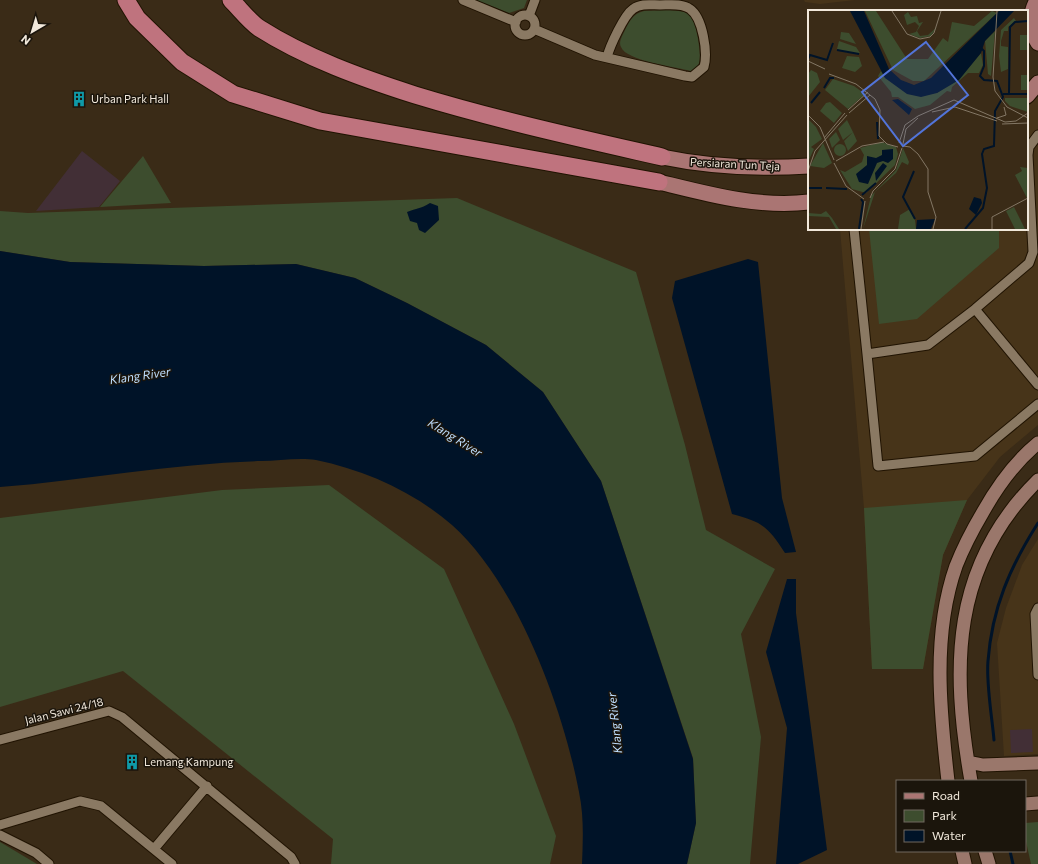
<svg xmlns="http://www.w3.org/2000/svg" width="1038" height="864" viewBox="0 0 1038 864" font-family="Commissioner,sans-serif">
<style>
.built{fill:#473419}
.industrial{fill:#422f36}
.green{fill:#3d4d2e}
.water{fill:#001328}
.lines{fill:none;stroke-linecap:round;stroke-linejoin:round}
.stream{stroke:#001328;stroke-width:3}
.street-casing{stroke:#201302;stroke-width:11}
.secondary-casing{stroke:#201302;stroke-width:15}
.primary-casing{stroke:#201302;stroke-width:17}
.highway-casing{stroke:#201302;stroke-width:19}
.street{stroke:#8a7963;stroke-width:9}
.secondary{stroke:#9a776b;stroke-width:13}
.primary{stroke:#aa7573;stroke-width:15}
.highway{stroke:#bf737e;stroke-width:17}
.labels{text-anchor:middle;stroke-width:3;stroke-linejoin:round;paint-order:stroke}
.poi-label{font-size:11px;fill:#f1e8db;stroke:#1b150c;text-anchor:start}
.street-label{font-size:11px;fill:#f1e8db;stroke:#1b150c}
.water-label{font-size:12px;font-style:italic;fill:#bcdcfc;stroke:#1b150c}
.inset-river{fill:none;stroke:#001328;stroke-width:2}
.inset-road{fill:none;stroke:#837765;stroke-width:1}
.view{fill:#5274d9;fill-opacity:0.15;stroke:#5274d9;stroke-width:2}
.inset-edge{fill:none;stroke:#f1e8db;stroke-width:2}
</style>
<rect width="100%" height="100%" fill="#3a2b17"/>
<!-- built -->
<path class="built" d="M 804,0 L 855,0 L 820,4 L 805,2 Z
M 1038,96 L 1038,425 L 1000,457 L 967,500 L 943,555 L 923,669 L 872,669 L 864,508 L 840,229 L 1027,229 L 1027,108 Z
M 1038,539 L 1038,754 L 1004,756 L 997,643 L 1006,608 L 1022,565 Z"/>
<!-- industrial -->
<path class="industrial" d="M 82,151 L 120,181 L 99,207 L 36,211 Z
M 1032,729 L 1033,752 L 1011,753 L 1010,730 Z"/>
<!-- green -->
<path class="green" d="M 476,0 L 527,0 L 524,8 L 509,13 Z
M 644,11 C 655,11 682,8 690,15 C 696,20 702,55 699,63 C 698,67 695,69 691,71 C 677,67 626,61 621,47 C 618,42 623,35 625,30 C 630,20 633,14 644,11 Z
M 143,156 L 171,203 L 100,207 Z
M 457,198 L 636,272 L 685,445 L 706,530 L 775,569 L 741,634 L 761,737 L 750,864 L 687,864 L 696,823 L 693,758 L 601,481 L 543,392 L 486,345 L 407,303 L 355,278 L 296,264 L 204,266 L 70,262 L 0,251 L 0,211 L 28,213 Z
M 869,229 L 999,229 L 999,248 L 917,319 L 879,324 Z
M 329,485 L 444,569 L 514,724 L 556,836 L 550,864 L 331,864 L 333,839 L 123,671 L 0,707 L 0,518 L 222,490 Z
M 967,500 L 943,555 L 923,669 L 872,669 L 864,508 Z
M 1038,822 L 1038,864 L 1031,864 L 1025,837 L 1025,823 Z
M 0,842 L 37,864 L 0,864 Z"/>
<!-- water -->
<path class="water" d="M 430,203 L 438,206 L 439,220 L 425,233 L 419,230 L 417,223 L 410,221 L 407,212 C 417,208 420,209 430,203 Z
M 0,251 L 70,262 L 204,266 L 296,264 L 355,278 L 407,303 L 486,345 L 543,392 L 601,481 L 693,759 L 696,823 L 687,864 L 582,864 C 583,840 584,816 579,792 C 563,708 517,583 452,525 C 414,492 365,470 316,460 C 299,457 278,461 261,461 C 174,463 87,480 0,487 Z
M 748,259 L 758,262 L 782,498 L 796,552 L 785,553 C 768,527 763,522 732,514 L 672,298 L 675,281 Z
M 787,579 L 796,579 L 796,613 L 827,850 L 798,864 L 776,864 L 787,728 L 766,652 Z"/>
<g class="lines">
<!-- stream -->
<path class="stream" d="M 994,740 C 992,717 986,683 988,661 C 992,608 1010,567 1038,523
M 1010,851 L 1013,864"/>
<defs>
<path id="street" d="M 463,0 L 516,22
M515 25a10 10 0 1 1 20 0a10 10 0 1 1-20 0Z
M 529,16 L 535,0
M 534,29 L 595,55 L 685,76 L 692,77 L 704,67 C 708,53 703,18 690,9 C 682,3 669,5 660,5 C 651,5 641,3 633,9 C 624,15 610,46 607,57
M 1038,135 L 1029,147 L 1028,155 L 1033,252 L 1029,263 L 975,309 L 928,345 L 867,354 L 878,466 L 975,456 L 1038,404
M 854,229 L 867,354
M 975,309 L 1038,385
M 1038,608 L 1035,614 L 1038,675
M 0,740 L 109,711 L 122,717 L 291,857 L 295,864
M 0,825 L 80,801 L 101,806 L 172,864
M 0,835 L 36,853 L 49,864
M 154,849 L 207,786"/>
<path id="secondary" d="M 968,762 L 983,765 L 1038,763
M 948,781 C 940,711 932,634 956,566 C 963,548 973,529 983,512 C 997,487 1016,461 1038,443
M 971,781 C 951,667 951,566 1038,480
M 1025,804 L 1038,803
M 962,851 L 965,864
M 985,851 L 989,864"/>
<path id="primary" d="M 1037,0 C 1029,15 1029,29 1038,43
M 1027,96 L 1038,83
M 662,157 C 710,167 760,169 809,166
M 659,182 C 708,194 758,208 809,202"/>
<path id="highway" d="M 126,0 L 137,18 L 182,62 L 233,94 L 320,121 L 659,182
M 231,0 C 240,9 249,21 259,28 C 306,58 362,78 415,95 C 497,120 579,138 662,157"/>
</defs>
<!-- street casing -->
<use href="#street" class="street-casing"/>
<!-- secondary casing -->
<use href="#secondary" class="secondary-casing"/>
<!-- primary casing -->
<use href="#primary" class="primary-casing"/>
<!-- highway casing -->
<use href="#highway" class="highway-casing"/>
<!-- street -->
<use href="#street" class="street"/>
<!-- secondary -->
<use href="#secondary" class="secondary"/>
<!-- primary -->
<use href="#primary" class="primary"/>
<!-- highway -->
<use href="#highway" class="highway"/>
</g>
<!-- icons -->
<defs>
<symbol id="building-bare" viewBox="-9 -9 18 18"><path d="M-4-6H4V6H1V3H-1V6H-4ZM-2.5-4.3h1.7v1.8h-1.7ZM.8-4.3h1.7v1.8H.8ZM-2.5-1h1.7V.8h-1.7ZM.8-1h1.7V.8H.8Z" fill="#0f9aa8" stroke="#1b150c" stroke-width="2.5" paint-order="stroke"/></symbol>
</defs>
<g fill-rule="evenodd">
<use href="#building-bare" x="68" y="88" width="22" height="22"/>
<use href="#building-bare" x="121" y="751" width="22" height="22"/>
</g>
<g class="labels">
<!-- poi labels -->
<g class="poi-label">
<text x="91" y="103">Urban Park Hall</text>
<text x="144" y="766">Lemang Kampung</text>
</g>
<!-- street labels -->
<g class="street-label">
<text transform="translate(735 164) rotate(3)" y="4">Persiaran Tun Teja</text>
<text transform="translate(64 711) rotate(-14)" y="4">Jalan Sawi 24/18</text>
</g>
<!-- water labels -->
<g class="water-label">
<text transform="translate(140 376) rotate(-8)" y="4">Klang River</text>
<text transform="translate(455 438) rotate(32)" y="4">Klang River</text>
<text transform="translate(615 723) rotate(-96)" y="4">Klang River</text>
</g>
</g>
<!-- overview -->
<g transform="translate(808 10)">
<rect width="220" height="220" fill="#3a2b17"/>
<path d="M 57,1 L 68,1 L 99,49 L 120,49 L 135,28 L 140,32 L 144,12 L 166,16 L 184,1 L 189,3 L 116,71 L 105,71 L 85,60 ZM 100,2 L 103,7 L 109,6 L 111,13 L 115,12 L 109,21 L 112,26 L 120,25 L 129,17 L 123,26 L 112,28 L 101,24 L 108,22 L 111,16 L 107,12 L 99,15 L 96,5 ZM 206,8 L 208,11 L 200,17 L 200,21 L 196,21 L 193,31 L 193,36 L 200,37 L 200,59 L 193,62 L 191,46 L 193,20 ZM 187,21 L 183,66 L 180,64 L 177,31 ZM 33,22 L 41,23 L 48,34 L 32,29 ZM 212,25 L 220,25 L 220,40 L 212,40 ZM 31,31 L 48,37 L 52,43 L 40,43 L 29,39 ZM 173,43 L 175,55 L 171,63 L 160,63 L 144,77 L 143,82 L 139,81 L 122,95 L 107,99 L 90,87 L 84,87 L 83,82 L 70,66 L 73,61 L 77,68 L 129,83 L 149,69 ZM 39,46 L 51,47 L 54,56 L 47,62 L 34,58 ZM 3,60 L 9,63 L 12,72 L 0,87 L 0,64 ZM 213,65 L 220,65 L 220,80 L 213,80 ZM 25,69 L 46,76 L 57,84 L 40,99 L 17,80 ZM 197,88 L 220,88 L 220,102 L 202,96 L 197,91 ZM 22,92 L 34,103 L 26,113 L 12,101 L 18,93 ZM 0,109 L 8,117 L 14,129 L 3,137 L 6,139 L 0,152 ZM 39,110 L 45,122 L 35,130 L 30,119 ZM 28,122 L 32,130 L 24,138 L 21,129 ZM 45,122 L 49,131 L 40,141 L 36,131 ZM 74,132 L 88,137 L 90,144 L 87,155 L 58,183 L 44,179 L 32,160 L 37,162 L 54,152 L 56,145 L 52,138 ZM 15,133 L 24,153 L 16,158 L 2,156 ZM26 140a6 6 0 1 1 12 0a6 6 0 1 1-12 0ZM 95,138 L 101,152 L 100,155 L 94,152 L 88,163 L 67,182 L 55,219 L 63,186 L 88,160 ZM 212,157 L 220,158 L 219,188 L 207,165 L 214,161 ZM 206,197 L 217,219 L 207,219 L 198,201 ZM 102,199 L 107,210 L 108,219 L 90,219 L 92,205 ZM 18,201 L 24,208 L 31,219 L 28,219 L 21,207 L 0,206 L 0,203 L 13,204 Z" fill="#3d4d2e"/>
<path d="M 42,1 L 56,1 L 81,59 L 93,70 L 106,75 L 123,68 L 191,1 L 206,1 L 177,31 L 173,43 L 151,70 L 129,83 L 113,87 L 99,84 L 77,68 ZM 90,89 L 104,99 L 101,105 L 84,90 ZM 85,139 L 85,149 L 80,153 L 75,151 L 69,153 L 60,174 L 51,172 L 48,164 L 59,155 L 59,146 L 68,148 L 74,145 L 74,140 ZM 75,153 L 79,156 L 68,171 L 67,163 ZM 166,187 L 173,189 L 174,193 L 168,205 L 161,199 ZM 127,209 L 123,219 L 108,219 L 109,210 Z" fill="#001328"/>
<path class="inset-river" d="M 29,40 L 51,44M 0,49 L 2,45 L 19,50 L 25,33M 16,78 L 22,68 L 26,68M 195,84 L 220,84M 201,84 L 202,17 L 207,12 L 220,11M 3,93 L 12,82M 69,112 L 70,129M 106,161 L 95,187 L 107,209M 0,178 L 14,178M 18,178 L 39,179M 54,185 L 68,173M 51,219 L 55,192 L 53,189M 157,219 L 175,198 L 179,178 L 174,144 L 176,139 L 186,136 L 187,101 L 195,87 L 189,71 L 176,70 L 172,66 L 176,56 L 176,41 L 172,37"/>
<path class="inset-road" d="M 84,1 L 99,24 L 112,29 L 122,27 L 126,23 L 133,1M 189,1 L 185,67 L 187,81 L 199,97 L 220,108M 0,51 L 17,59M 21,64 L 48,74 L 67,89 L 72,100 L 71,126 L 79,134 L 90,137M 40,100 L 60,82M 124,102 L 147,97 L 189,111M 41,103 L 62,85M 0,105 L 12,117 L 26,150M 110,106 L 146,90 L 197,112 L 208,111 L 220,103M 189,108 L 198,105 L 196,97M 194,114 L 220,113M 16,128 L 37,103M 91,133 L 97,115 L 110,106M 95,134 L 98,119 L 110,108M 95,136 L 102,137 L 110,144 L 120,159 L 120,182 L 128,207 L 125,219M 28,151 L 54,136 L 76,132M 26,153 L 38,176 L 56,189M 0,161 L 7,141 L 39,105M 62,188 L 65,181 L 87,159 L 94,138M 53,219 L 57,191M 184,219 L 184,207 L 220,188"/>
<path class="view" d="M 118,32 L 160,85 L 95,136 L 54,82 Z"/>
<rect width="220" height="220" class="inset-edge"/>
</g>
<!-- legend -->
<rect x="896" y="780" width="130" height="72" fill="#1b150c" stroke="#71695f"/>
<rect x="904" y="793" width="20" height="6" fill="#aa7573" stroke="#71695f"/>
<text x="932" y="800" font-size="12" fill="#f1e8db">Road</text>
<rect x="904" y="810" width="20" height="12" fill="#3d4d2e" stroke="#71695f"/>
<text x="932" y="820" font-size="12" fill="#f1e8db">Park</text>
<rect x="904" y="830" width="20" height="12" fill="#001328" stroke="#71695f"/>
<text x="932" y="840" font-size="12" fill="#f1e8db">Water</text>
<!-- north arrow -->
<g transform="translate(32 32) rotate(218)" stroke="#1b150c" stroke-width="3" paint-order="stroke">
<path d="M0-3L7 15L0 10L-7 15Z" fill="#f1e8db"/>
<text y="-6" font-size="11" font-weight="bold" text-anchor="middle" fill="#f1e8db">N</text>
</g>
</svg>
